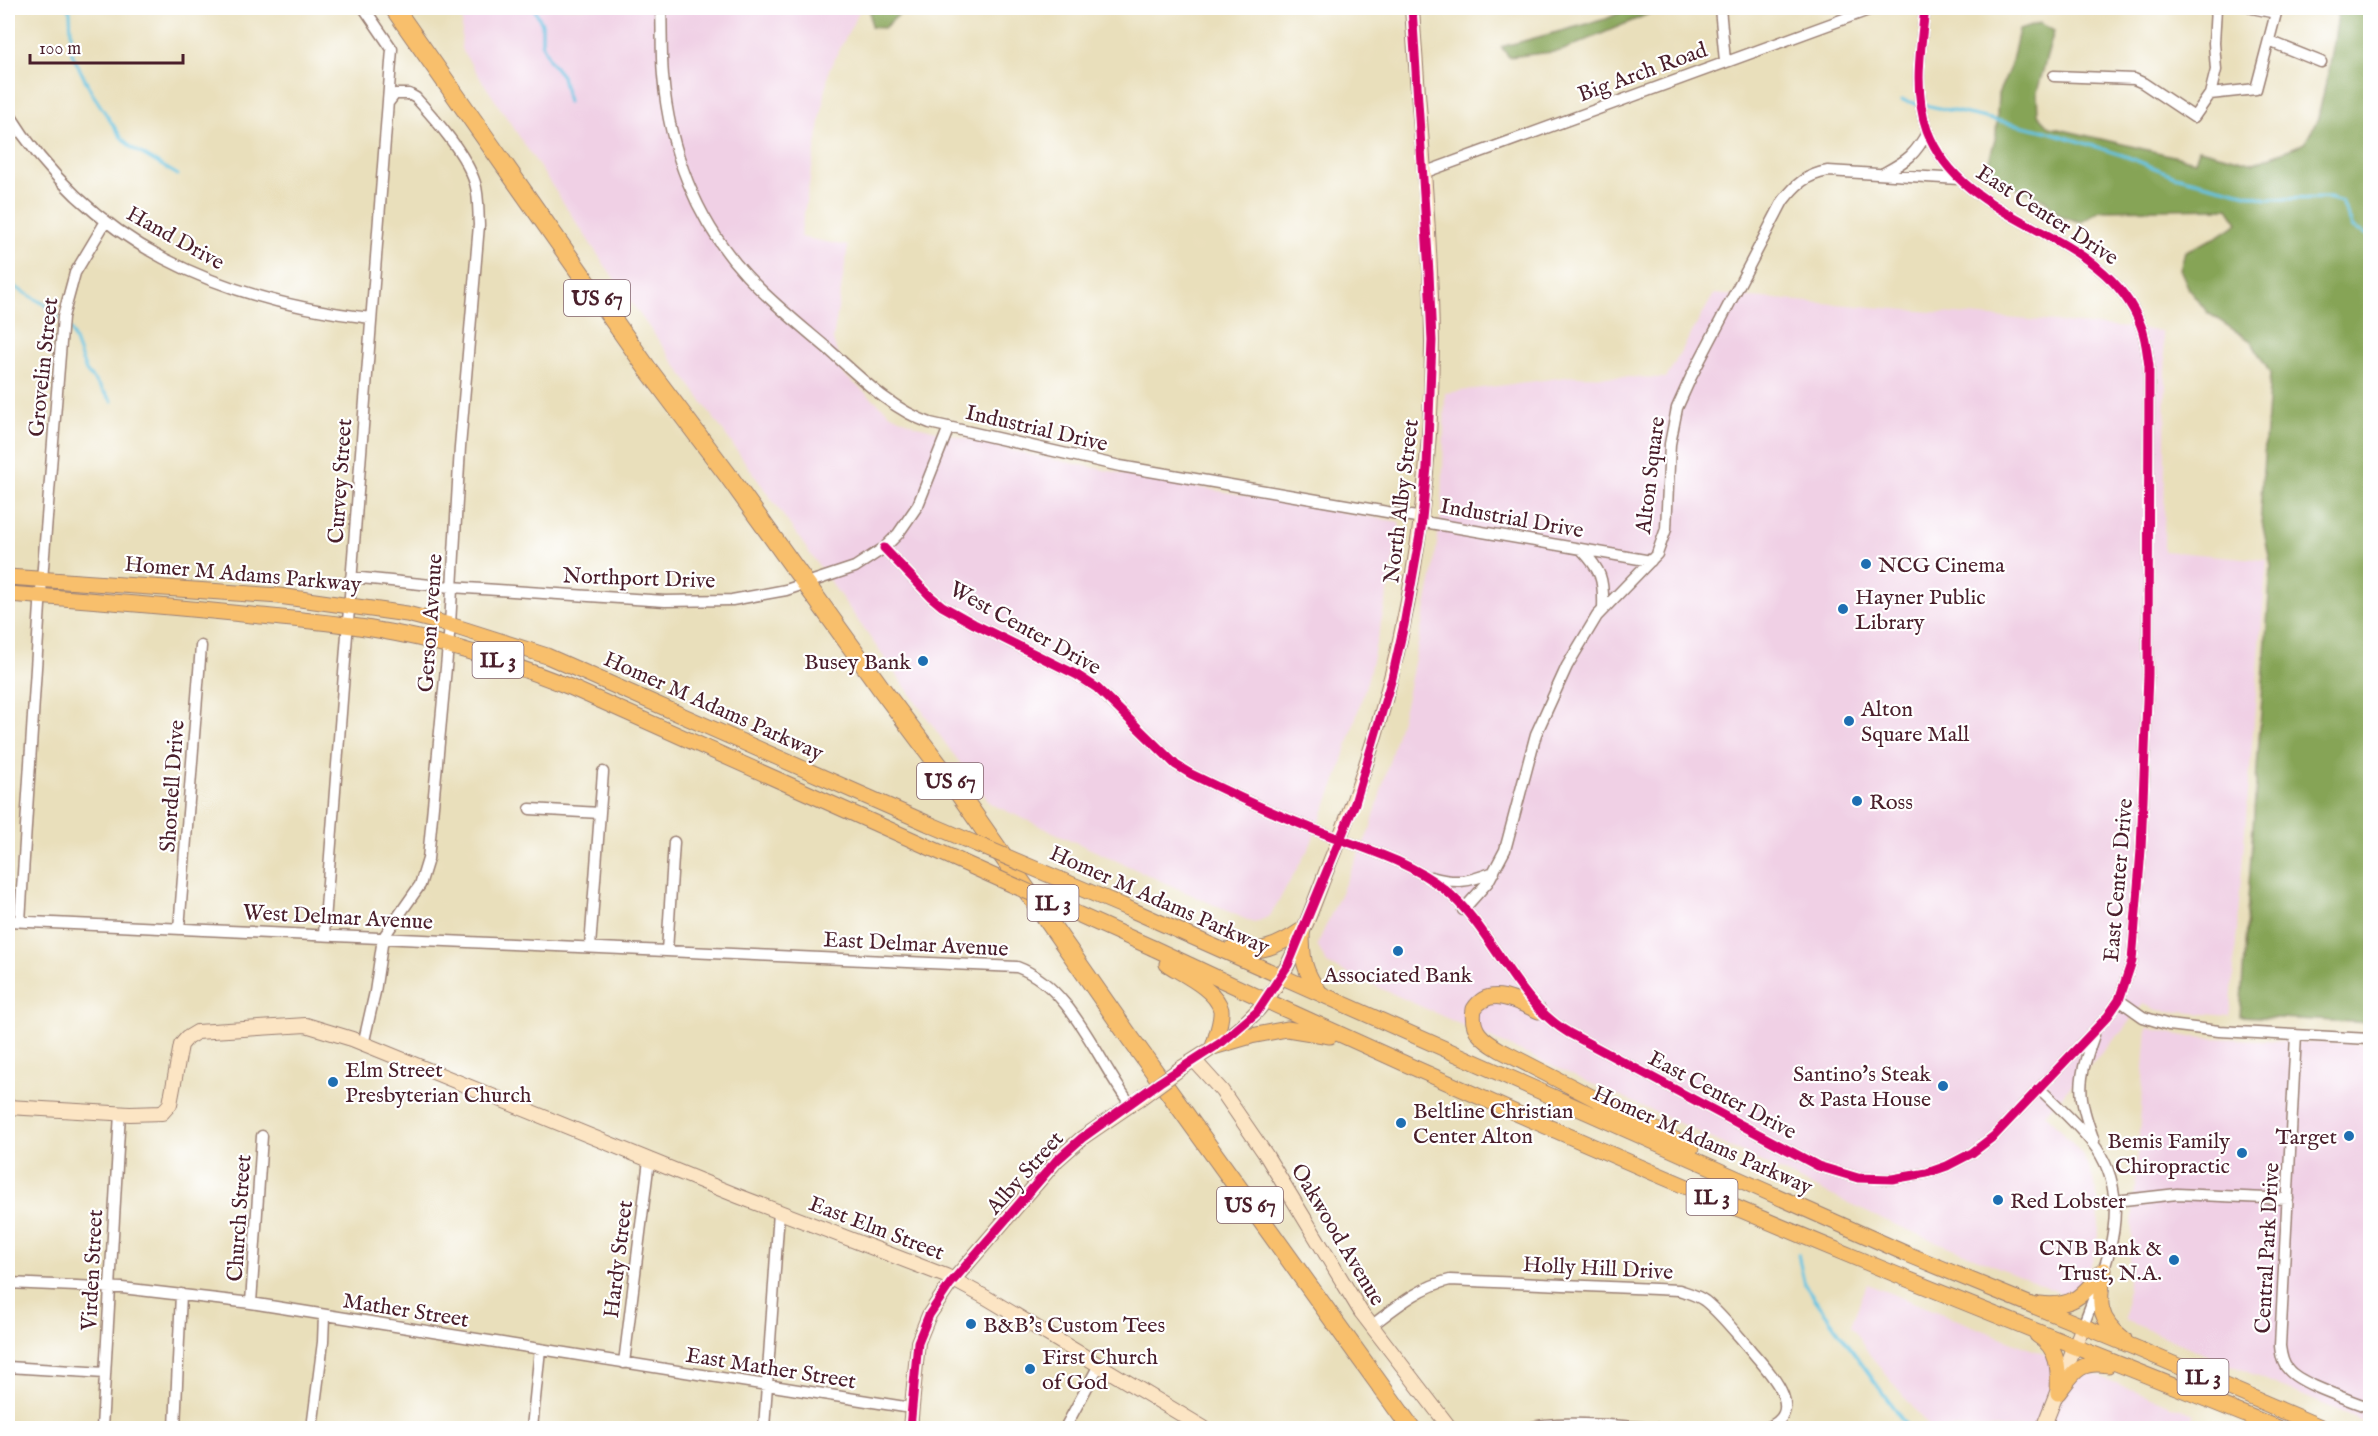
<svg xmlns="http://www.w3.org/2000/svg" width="2378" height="1436" viewBox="0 0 2378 1436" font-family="'IM FELL English',serif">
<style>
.built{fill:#f0d0e5}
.forest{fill:#86a457;stroke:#686241;stroke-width:1.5}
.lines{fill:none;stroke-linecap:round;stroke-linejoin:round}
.stream{stroke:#65c4e3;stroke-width:3}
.street-casing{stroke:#9a7f73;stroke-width:13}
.secondary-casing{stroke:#9a7f73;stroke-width:16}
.primary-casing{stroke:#9a7f73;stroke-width:17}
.highway-casing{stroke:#9a7f73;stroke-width:20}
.street{stroke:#fff;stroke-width:10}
.secondary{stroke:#fce5c4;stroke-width:14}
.primary{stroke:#f8bf6c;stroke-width:15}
.highway{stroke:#f8bf6c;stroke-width:18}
.secondary-bridge-casing{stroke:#9a7f73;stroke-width:16;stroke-linecap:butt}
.primary-bridge-casing{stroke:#9a7f73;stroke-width:17;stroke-linecap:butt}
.secondary-bridge{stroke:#fce5c4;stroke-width:14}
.primary-bridge{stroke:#f8bf6c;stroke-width:15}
.cycleway-casing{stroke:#fff;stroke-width:13}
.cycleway{stroke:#d6006c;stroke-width:9}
.poi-dot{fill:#1f6fb2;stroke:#fff;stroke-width:2}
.labels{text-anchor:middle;stroke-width:4.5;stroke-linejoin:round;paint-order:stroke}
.shield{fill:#fff;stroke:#80626b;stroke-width:1.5}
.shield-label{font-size:21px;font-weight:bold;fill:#4a1f2b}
.street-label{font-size:22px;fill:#4a1f2b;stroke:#fff}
.poi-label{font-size:22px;fill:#4a1f2b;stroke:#fff;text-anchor:start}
</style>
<rect width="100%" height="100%" fill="#fff"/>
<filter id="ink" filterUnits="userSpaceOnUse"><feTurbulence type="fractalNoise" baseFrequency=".0167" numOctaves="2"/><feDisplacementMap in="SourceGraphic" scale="12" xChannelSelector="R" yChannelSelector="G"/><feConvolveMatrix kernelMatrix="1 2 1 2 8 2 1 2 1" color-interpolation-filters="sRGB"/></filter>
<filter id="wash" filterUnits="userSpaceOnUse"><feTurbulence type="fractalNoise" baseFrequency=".008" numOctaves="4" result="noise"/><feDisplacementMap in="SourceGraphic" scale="24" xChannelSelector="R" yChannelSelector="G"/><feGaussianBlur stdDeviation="1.35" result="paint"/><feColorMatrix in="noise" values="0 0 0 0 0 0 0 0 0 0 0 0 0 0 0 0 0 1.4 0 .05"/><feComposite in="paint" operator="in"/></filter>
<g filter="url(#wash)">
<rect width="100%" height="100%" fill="#e9dfbb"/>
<!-- built -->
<path class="built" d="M 463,8 L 861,8 L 829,70 L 800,237 L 848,246 L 833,340 L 844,375 L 891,414 L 917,426 L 1028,454 L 1144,478 L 1400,522 L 1388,592 L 1368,678 L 1339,773 L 1310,846 L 1270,916 L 1254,923 L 991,804 L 948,747 L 604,264 L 461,49 Z
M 1714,294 L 2162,331 L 2166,369 L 2164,551 L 2267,560 L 2230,1016 L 2158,1010 L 2143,1004 L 2126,1027 L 2045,1113 L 2081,1153 L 2094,1179 L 2098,1202 L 2099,1229 L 2094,1255 L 2085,1282 L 2063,1294 L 1877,1217 L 1683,1125 L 1327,964 L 1317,945 L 1371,827 L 1406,701 L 1433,573 L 1442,507 L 1445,393 L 1574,376 L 1666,378 Z
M 2147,1028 L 2190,1037 L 2370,1045 L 2370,1424 L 2125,1320 Z
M 1867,1284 L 2194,1414 L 2188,1428 L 1930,1428 L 1870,1355 L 1851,1325 Z"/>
<!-- forest -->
<path class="forest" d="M 870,8 L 906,8 L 884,28 L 871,27 Z
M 1630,8 L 1658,8 L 1658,10 L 1561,51 L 1509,57 L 1501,47 L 1606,19 Z
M 2339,8 L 2370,8 L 2370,1023 L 2240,1016 L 2271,566 L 2260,512 L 2270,373 L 2251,341 L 2208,313 L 2189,289 L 2180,269 L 2185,251 L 2217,237 L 2238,223 L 2228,208 L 2100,210 L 2082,222 L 2062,217 L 2045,200 L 2004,182 L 1986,171 L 1996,136 L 1998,94 L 2011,65 L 2019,30 L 2040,23 L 2054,31 L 2037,92 L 2038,114 L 2050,127 L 2195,161 L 2199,149 L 2254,163 L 2305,143 L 2318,118 L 2331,60 Z"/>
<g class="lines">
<!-- stream -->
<path class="stream" d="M 68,8 L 70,12 L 72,54 L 92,93 L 121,137 L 132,148 L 178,175
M 534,8 L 542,24 L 542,44 L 550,61 L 562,76 L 568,102
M 1902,100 L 1918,104
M 1925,105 L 2046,131 L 2125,156 L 2175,176 L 2267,199 L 2329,198 L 2342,202 L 2353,228 L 2370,236
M 8,283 L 44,304 L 59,318
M 66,325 L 71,330 L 86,371 L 112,401
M 1798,1254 L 1805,1285 L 1908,1428"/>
</g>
</g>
<g filter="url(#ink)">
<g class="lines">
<defs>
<path id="street" d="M 661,8 C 662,30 661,53 663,76 C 669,149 696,221 746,275 C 771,302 800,325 827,348 C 859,376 890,409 930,423 L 1120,466 L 1422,518 L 1424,522 L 1651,561
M 1720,8 L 1725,61
M 2269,41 L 2321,62
M 2054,76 L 2134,79 L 2143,83 L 2194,117 L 2210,94 L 2216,70 L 2214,43 L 2216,8
M 2210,94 L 2256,89 L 2276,13 L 2252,8
M 8,112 C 90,245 221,301 371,318
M 1423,173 L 1874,8
M 1884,173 C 1908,160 1915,155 1928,131
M 884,548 L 930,596 L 942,606 L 974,624 L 1077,675 L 1097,688 L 1176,765 L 1191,774 C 1228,792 1265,810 1303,825 C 1350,845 1404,857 1444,889 C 1494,929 1513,1000 1569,1033 L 1818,1166 L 1858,1178 L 1892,1179 L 1927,1173 L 1947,1166 L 1972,1153 L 1994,1136 L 2108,1016 L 2119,1000 L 2132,961 L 2141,850 L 2148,675 L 2149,366 C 2147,353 2146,338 2141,326 C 2104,226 1964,230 1927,130 C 1913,91 1921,47 1925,8
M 1581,549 C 1601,570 1604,579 1603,608
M 351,577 L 451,587 L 665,601 L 732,600 L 786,590 L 855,567 L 884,548 L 898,534 L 918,505 L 949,427
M 530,809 L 600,813
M 1431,877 C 1457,884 1468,882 1494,872
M 1463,910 L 1488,882 L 1505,850 L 1536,734 L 1567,666 L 1597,616 L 1657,554 L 1666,529 L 1670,444 L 1677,408 L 1691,377 L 1783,201 C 1796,184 1806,175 1828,171 L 1959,179
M 8,921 L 1017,967 C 1072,987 1097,1061 1131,1105
M 20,921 L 40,605 L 63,317 L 75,273 L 106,221
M 179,929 L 201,646
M 324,934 L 392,49 L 364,8
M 590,947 L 603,772
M 667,951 L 674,842
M 2119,1000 L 2143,1017 L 2169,1025 L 2219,1031 L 2370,1039
M 2094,1035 C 2077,1083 2077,1093 2094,1141
M 2296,1035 L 2280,1346 C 2281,1354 2282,1363 2288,1369 C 2299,1384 2351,1400 2370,1408
M 363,1045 L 375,992 L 383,938 L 420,885 L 428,859 L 450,625 L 460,447 L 479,225 C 478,211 479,196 475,183 C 466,154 436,120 416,98 L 409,94 L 395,94 L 388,103
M 2040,1089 C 2059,1108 2081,1127 2097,1149 C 2135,1206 2104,1270 2083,1326
M 2115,1201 L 2177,1194 L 2288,1199
M 8,1283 L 122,1288 L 251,1303 L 911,1408
M 251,1303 L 262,1136
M 1371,1326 C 1395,1308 1421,1286 1450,1280 L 1679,1290 C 1688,1293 1697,1295 1705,1301 C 1721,1314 1735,1332 1749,1348 C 1765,1368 1811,1411 1766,1428
M 624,1363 L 649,1160
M 8,1367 L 105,1373
M 102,1428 L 120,1113
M 175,1428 L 181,1294
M 312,1428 L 323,1342 L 324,1316
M 532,1428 L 540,1349
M 764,1428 L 779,1212
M 1065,1428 L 1099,1365
M 1530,1428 C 1557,1419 1625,1427 1656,1428"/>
<path id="secondary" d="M 1194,1060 L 1222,1091 L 1266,1155 L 1361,1312 L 1450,1428
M 1181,1068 C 1207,1052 1233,1036 1254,1014 C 1292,976 1313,902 1334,852 C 1400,689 1432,518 1432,342 C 1431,231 1419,119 1412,8
M 8,1107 L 130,1114 L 162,1113 L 170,1104 L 181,1045 L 187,1038 L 197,1032 L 306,1025 L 352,1039 L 738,1196 L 946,1276 L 987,1298 L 1204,1428
M 910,1428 L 918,1342 L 929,1315 L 950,1284 L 1057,1160 L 1082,1138 L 1139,1099
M 2043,1428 L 2083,1326"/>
<path id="primary" d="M 8,577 L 279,596 L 407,614 L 450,625 L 547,656 L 929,824
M 8,594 C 92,600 177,607 261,616 C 302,620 343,623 383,631 C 448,642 510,663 570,687 L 953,858
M 1125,907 L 1907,1254 L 2136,1348 L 2323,1428
M 1302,930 C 1302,958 1303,971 1321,994
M 1153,948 C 1385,1057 1619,1160 1856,1258 C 1996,1316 2137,1371 2278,1428
M 1230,950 C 1261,953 1277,947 1302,930
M 1167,964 C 1183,974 1217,990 1221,1010 C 1222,1022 1216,1036 1213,1047
M 1539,1011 C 1519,1003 1490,984 1474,1009 C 1470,1031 1483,1040 1500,1050 L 1691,1148
M 1213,1047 L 1251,1036 L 1287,1029 L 1330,1036
M 2104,1270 C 2099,1302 2096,1318 2124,1339
M 2040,1304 C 2075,1308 2083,1294 2104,1270
M 2037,1335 C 2059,1348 2059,1370 2058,1393
M 2058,1393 C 2074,1372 2080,1360 2108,1365"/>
<path id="highway" d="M 394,8 L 647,368 L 727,474 L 883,691 L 949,779 L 1128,1035 L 1411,1428"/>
</defs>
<!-- street casing -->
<use href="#street" class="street-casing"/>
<!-- secondary casing -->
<use href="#secondary" class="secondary-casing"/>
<!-- primary casing -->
<use href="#primary" class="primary-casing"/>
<!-- highway casing -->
<use href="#highway" class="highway-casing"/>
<!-- street -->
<use href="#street" class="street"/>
<!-- secondary -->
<use href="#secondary" class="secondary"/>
<!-- primary -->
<use href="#primary" class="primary"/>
<!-- highway -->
<use href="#highway" class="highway"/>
<defs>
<path id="secondary-bridge" d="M 1139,1099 L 1181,1068"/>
<path id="primary-bridge" d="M 929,824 L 1125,907
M 953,858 L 1153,948"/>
</defs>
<!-- secondary-bridge casing -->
<use href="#secondary-bridge" class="secondary-bridge-casing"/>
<!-- primary-bridge casing -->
<use href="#primary-bridge" class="primary-bridge-casing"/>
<!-- secondary-bridge -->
<use href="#secondary-bridge" class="secondary-bridge"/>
<!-- primary-bridge -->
<use href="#primary-bridge" class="primary-bridge"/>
<defs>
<path id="cycleway" d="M 884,548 L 930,596 L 942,606 L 974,624 L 1077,675 L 1097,688 L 1176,765 L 1191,774 C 1228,792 1265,810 1303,825 C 1350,845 1404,857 1444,889 C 1494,929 1513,1000 1569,1033 L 1818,1166 L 1858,1178 L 1892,1179 L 1927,1173 L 1947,1166 L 1972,1153 L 1994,1136 L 2108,1016 L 2119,1000 L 2132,961 L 2141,850 L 2148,675 L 2149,366 C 2147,353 2146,338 2141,326 C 2104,226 1964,230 1927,130 C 1913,91 1921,47 1925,8
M 910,1428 L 918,1342 L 929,1315 L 950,1284 L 1057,1160 L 1082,1138 L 1160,1082 L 1222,1042 L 1257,1012 L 1288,965 L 1355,803 L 1392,678 L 1404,625 L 1421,529 L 1427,467 L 1432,341 L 1429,273 L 1412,8"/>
</defs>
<!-- cycleway casing -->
<use href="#cycleway" class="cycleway-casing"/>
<!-- cycleway -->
<use href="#cycleway" class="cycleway"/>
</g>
</g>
<!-- markers -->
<g class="poi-dot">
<circle cx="1866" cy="564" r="6"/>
<circle cx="1843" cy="609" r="6"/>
<circle cx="923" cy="661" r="6"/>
<circle cx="1849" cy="721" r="6"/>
<circle cx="1857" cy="801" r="6"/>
<circle cx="1398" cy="951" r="6"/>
<circle cx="333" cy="1082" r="6"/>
<circle cx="1943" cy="1086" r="6"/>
<circle cx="1401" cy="1123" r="6"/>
<circle cx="2349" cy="1136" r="6"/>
<circle cx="2242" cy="1153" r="6"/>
<circle cx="1998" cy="1200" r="6"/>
<circle cx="2174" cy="1260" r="6"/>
<circle cx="971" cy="1324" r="6"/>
<circle cx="1030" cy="1369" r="6"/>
</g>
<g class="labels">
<!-- shield labels -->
<g class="shield">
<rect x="564" y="280" width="66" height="36" rx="4.5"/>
<rect x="472.5" y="642" width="51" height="36" rx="4.5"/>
<rect x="917" y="763" width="66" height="36" rx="4.5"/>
<rect x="1027.5" y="885" width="51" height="36" rx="4.5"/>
<rect x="1686.5" y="1179" width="51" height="36" rx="4.5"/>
<rect x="1217" y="1187" width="66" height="36" rx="4.5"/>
<rect x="2177.5" y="1359" width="51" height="36" rx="4.5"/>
</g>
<g class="shield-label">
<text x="597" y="305">US 67</text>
<text x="498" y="667">IL 3</text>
<text x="950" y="788">US 67</text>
<text x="1053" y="910">IL 3</text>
<text x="1712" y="1204">IL 3</text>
<text x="1250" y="1212">US 67</text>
<text x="2203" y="1384">IL 3</text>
</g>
<!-- street labels -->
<g class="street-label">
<text transform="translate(1642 71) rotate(-20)" y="8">Big Arch Road</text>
<text transform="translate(2048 214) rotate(33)" y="8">East Center Drive</text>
<text transform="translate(176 237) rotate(29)" y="8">Hand Drive</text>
<text transform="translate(42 367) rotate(-84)" y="8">Grovelin Street</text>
<text transform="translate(1037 427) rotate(13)" y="8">Industrial Drive</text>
<text transform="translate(1649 475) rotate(-83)" y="8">Alton Square</text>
<text transform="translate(339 481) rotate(-86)" y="8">Curvey Street</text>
<text transform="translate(1400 501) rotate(-83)" y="8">North Alby Street</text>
<text transform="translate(1512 517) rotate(10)" y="8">Industrial Drive</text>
<text transform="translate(243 573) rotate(5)" y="8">Homer M Adams Parkway</text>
<text transform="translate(639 577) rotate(2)" y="8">Northport Drive</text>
<text transform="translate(429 623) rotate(-86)" y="8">Gerson Avenue</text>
<text transform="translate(1026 627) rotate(29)" y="8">West Center Drive</text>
<text transform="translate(714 705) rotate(24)" y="8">Homer M Adams Parkway</text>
<text transform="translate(171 786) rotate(-86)" y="8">Shordell Drive</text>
<text transform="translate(2117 880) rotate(-85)" y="8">East Center Drive</text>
<text transform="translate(1160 899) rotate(24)" y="8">Homer M Adams Parkway</text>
<text transform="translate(338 916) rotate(3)" y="8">West Delmar Avenue</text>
<text transform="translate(916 943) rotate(3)" y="8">East Delmar Avenue</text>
<text transform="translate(1723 1094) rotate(28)" y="8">East Center Drive</text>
<text transform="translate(1703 1139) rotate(24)" y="8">Homer M Adams Parkway</text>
<text transform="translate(1024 1172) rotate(-48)" y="8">Alby Street</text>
<text transform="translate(238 1218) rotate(-86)" y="8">Church Street</text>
<text transform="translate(877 1227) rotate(21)" y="8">East Elm Street</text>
<text transform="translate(1339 1234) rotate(59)" y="8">Oakwood Avenue</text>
<text transform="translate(2266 1248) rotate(-87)" y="8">Central Park Drive</text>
<text transform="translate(617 1259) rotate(-83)" y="8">Hardy Street</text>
<text transform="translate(1598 1267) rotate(3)" y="8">Holly Hill Drive</text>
<text transform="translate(91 1270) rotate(-87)" y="8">Virden Street</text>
<text transform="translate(406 1309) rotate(9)" y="8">Mather Street</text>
<text transform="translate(771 1367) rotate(9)" y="8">East Mather Street</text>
</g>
<!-- poi labels -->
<g class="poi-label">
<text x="1878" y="572">NCG Cinema</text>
<text x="1855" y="604">Hayner Public<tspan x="1855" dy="25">Library</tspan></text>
<text x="911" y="669" text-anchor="end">Busey Bank</text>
<text x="1861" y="716">Alton<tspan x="1861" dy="25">Square Mall</tspan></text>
<text x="1869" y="809">Ross</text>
<text x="1398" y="982" text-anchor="middle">Associated Bank</text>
<text x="345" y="1077">Elm Street<tspan x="345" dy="25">Presbyterian Church</tspan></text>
<text x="1931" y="1081" text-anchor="end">Santino's Steak<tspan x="1931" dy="25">&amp; Pasta House</tspan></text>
<text x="1413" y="1118">Beltline Christian<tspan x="1413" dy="25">Center Alton</tspan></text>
<text x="2337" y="1144" text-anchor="end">Target</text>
<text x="2230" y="1148" text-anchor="end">Bemis Family<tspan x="2230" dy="25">Chiropractic</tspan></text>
<text x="2010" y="1208">Red Lobster</text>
<text x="2162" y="1255" text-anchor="end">CNB Bank &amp;<tspan x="2162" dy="25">Trust, N.A.</tspan></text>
<text x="983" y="1332">B&amp;B's Custom Tees</text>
<text x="1042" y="1364">First Church<tspan x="1042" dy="25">of God</tspan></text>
</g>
</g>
<!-- margin -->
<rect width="2378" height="1436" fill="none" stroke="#fff" stroke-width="30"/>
<!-- scale -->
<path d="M30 54v9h153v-9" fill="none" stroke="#4a1f2b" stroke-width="3"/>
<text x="39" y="54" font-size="18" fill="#4a1f2b" stroke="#ffffff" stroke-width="4.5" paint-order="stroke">100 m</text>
</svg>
